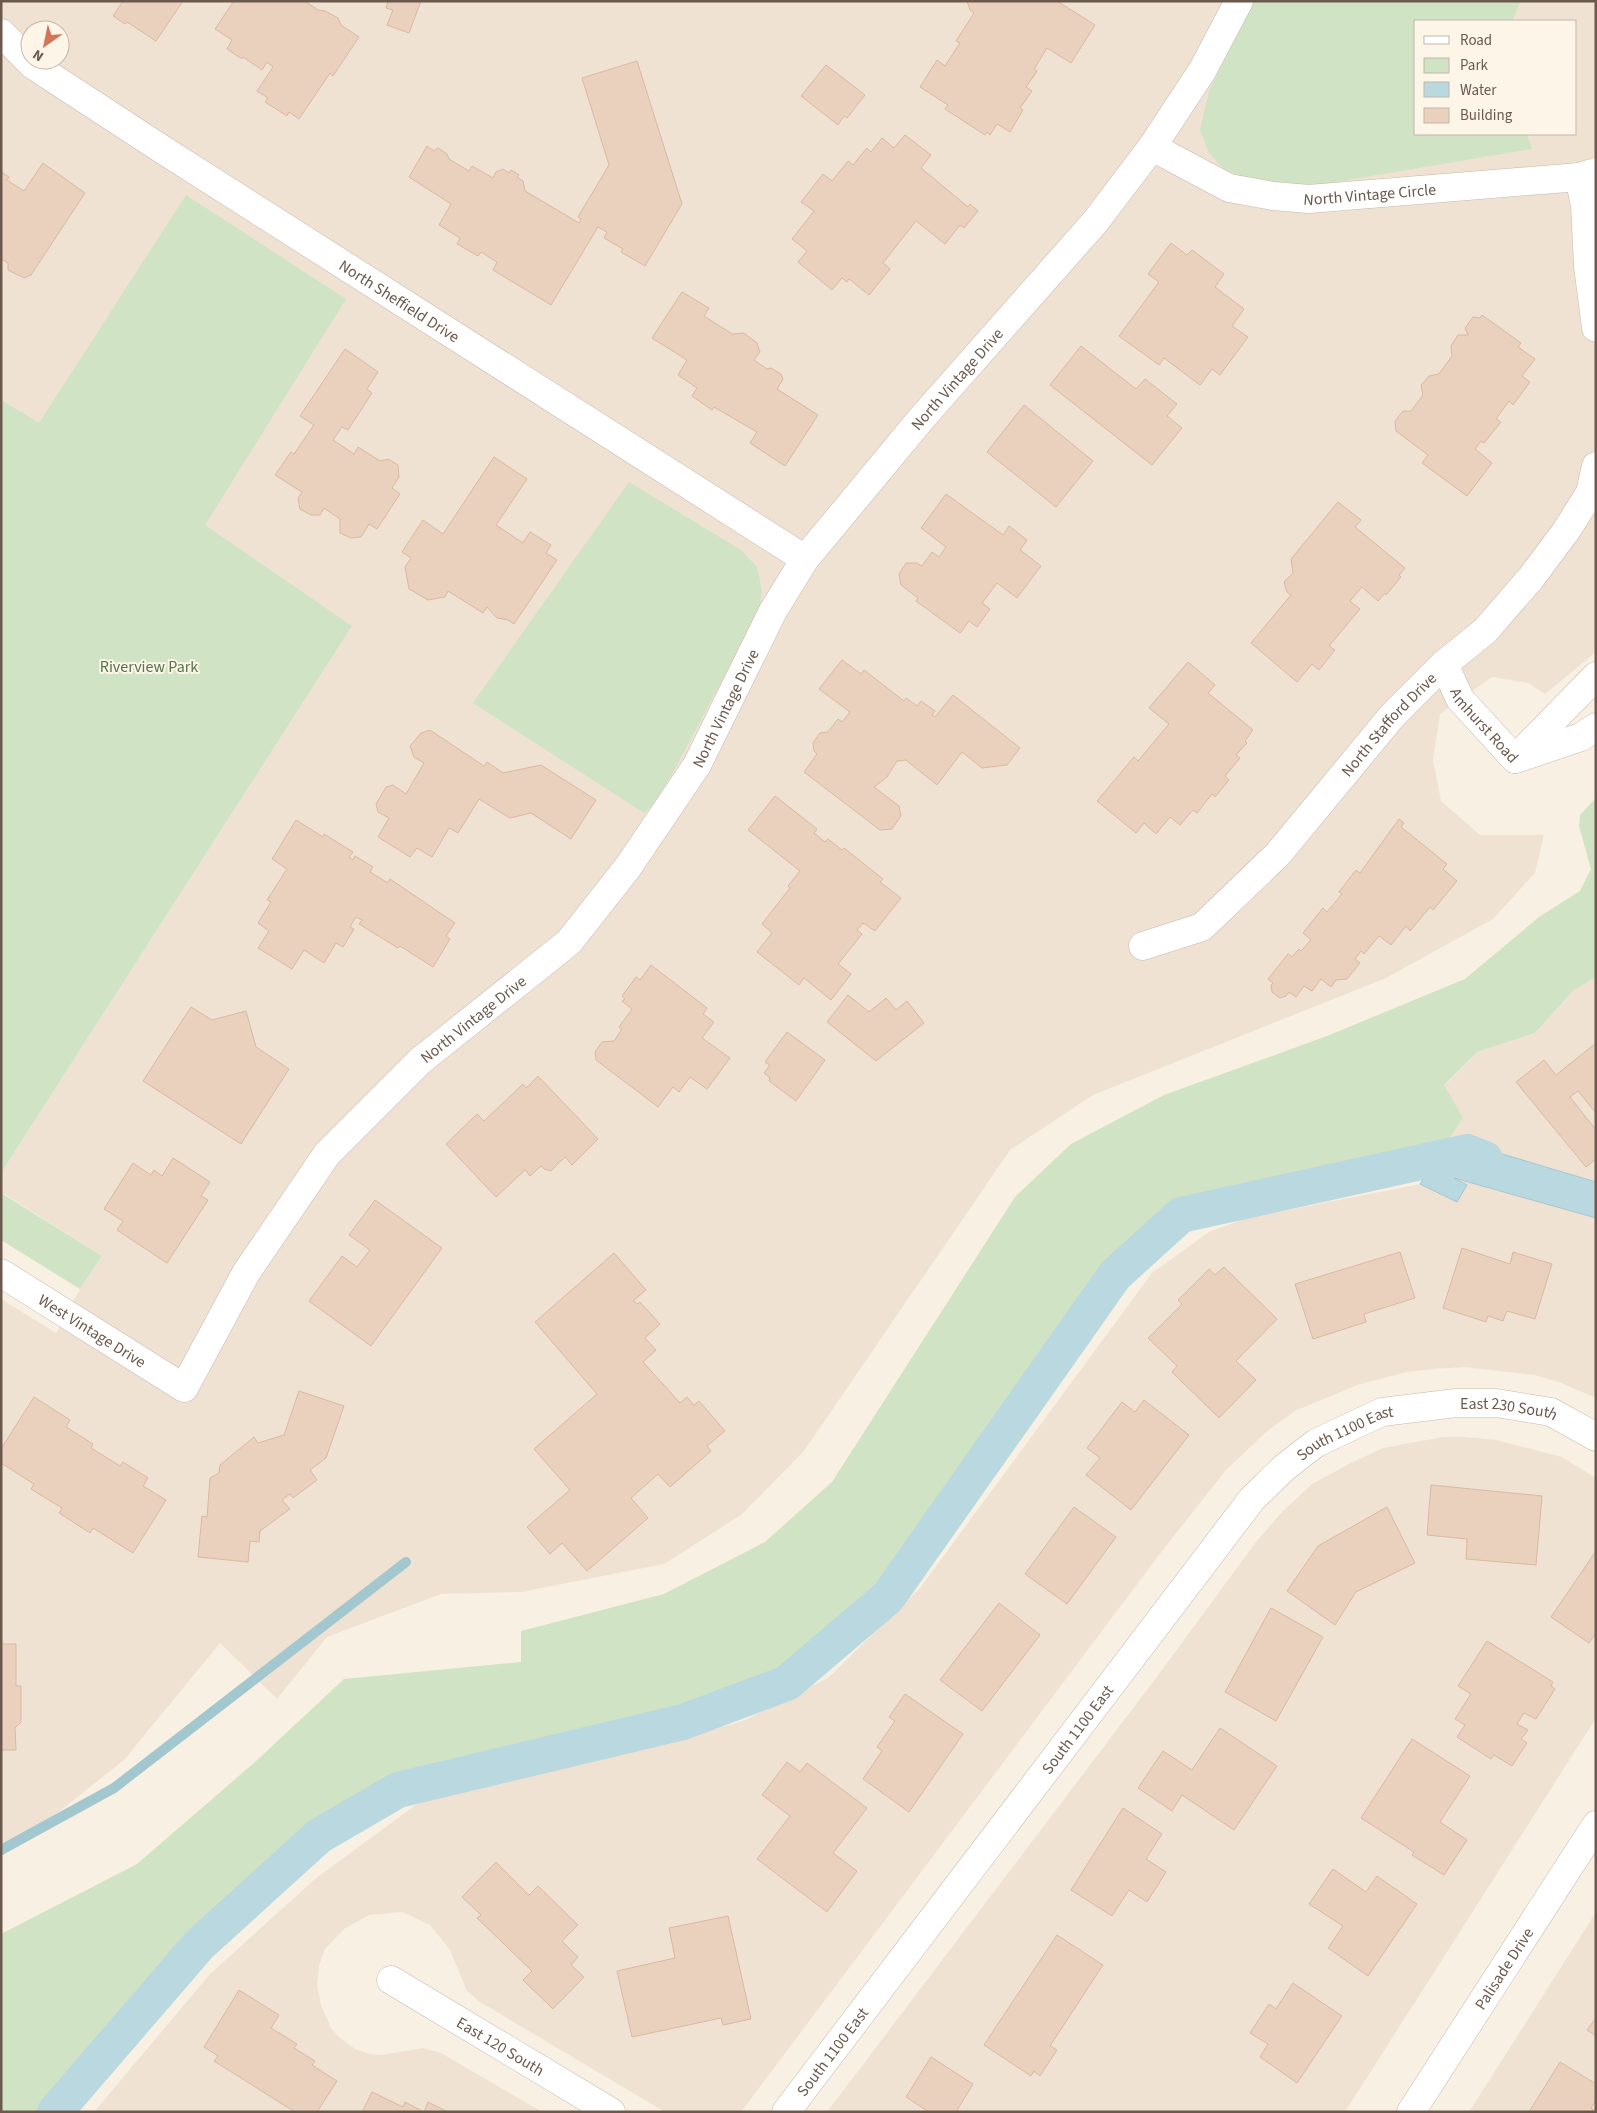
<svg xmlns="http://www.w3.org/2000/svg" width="1597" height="2113" viewBox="0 0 1597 2113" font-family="'Source Sans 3',sans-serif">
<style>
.residential{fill:#efe2d2;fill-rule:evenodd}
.green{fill:#d0e3c4}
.water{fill:#bad8df;stroke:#a2c7cf}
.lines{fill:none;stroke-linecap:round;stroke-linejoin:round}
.stream{stroke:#a2c7cf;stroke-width:10}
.canal{stroke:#bad8df;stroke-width:36}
.building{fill:#ead1be;stroke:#dab8a1}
.minor-casing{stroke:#c7b8ac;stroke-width:29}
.tertiary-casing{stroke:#c7b8ac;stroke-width:29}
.minor{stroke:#fff;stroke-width:28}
.tertiary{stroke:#fff;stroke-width:28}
.labels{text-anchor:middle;stroke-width:4;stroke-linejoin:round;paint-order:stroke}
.street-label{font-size:16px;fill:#6c594d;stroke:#fcf5e8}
.park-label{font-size:16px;fill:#55764a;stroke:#fcf5e8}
</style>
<rect width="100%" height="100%" fill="#f8f0e3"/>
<!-- residential -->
<path class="residential" d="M 1,1 L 1596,1 L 1596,652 L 1545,694 L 1528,683 L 1492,677 L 1440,714 L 1433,760 L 1441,801 L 1480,835 L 1544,835 L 1535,873 L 1493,919 L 1386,978 L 1093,1095 L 1010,1150 L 804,1451 L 741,1515 L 664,1564 L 521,1592 L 441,1594 L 327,1637 L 277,1699 L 220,1643 L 124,1760 L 42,1825 L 1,1845 L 1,1299 L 56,1333 L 80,1289 L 102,1256 L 1,1192 L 1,1173 L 352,626 L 1,406 ZM 1416,21 L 1576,21 L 1576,134 L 1416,134 ZM 30,30 L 60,30 L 60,60 L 30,60 Z
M 1596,977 L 1596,1182 L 1537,1164 L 1462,1145 L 1445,1146 L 1463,1118 L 1444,1086 L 1477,1052 L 1535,1033 L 1573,991 Z
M 1450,1177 L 1536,1200 L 1596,1218 L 1596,1398 L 1559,1382 L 1534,1375 L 1464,1367 L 1433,1369 L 1407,1372 L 1357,1385 L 1295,1411 L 1266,1432 L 1226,1470 L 1159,1555 L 741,2112 L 665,2112 L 480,2002 L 467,1991 L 450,1950 L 430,1925 L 402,1912 L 369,1915 L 344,1929 L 325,1949 L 319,1966 L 317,1985 L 321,2005 L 331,2028 L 339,2037 L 355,2049 L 370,2054 L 381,2055 L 423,2048 L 441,2053 L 542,2112 L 94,2112 L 210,1974 L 315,1879 L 417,1804 L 630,1752 L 743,1721 L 828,1678 L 920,1588 L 1152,1273 L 1209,1232 L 1247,1218 L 1420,1184 L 1457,1202 Z
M 1443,1437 L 1466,1437 L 1496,1440 L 1562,1457 L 1596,1478 L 1596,1718 L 1345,2112 L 827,2112 L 1159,1674 L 1256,1542 L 1282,1512 L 1312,1484 L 1351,1463 L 1383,1448 Z
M 1596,1912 L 1596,2112 L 1469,2112 Z"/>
<!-- green -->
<path class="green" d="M 1254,1 L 1521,1 L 1512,21 L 1416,21 L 1416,134 L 1527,134 L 1532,149 L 1300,188 L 1248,179 L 1224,169 L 1209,153 L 1200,130 L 1209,91 Z
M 186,195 L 346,299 L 205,525 L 352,626 L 1,1173 L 1,400 L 39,423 Z
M 629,482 L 741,550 L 757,567 L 762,591 L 759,611 L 671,776 L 652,806 L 644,813 L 473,703 Z
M 1596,798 L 1596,977 L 1573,991 L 1535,1033 L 1477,1052 L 1444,1085 L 1463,1118 L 1445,1146 L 1208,1199 L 1136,1241 L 882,1588 L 791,1668 L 720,1700 L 551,1745 L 390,1782 L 283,1858 L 116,2028 L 45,2112 L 1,2112 L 1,1934 L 137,1864 L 255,1762 L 344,1679 L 521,1662 L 521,1631 L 664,1594 L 765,1542 L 832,1482 L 1015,1197 L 1071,1144 L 1164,1095 L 1327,1036 L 1465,979 L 1539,917 L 1580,891 L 1591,869 L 1579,826 L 1580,815 Z
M 1,1193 L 102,1256 L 80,1289 L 1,1240 Z"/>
<!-- water -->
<path class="water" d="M 1462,1145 L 1482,1148 L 1596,1182 L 1596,1218 L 1454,1178 L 1467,1185 L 1457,1202 L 1420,1184 L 1445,1146 Z"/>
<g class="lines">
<!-- stream -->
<path class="stream" d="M 1,1850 L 114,1788 L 406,1562"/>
<!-- canal -->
<path class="canal" d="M 55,2112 L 199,1945 L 319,1836 L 398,1790 L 683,1722 L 787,1683 L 888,1597 L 1115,1275 L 1181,1215 L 1467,1152 L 1485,1159"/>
</g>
<!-- building -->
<path class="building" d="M 123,1 L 183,1 L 156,41 L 127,22 L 125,24 L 113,16 Z
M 234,1 L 305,1 L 318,10 L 325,11 L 338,18 L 341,25 L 359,37 L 333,76 L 330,73 L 299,119 L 289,112 L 287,116 L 265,102 L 268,98 L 257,91 L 273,67 L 267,62 L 262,70 L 243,57 L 242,59 L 227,49 L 232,40 L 215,29 Z
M 388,1 L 421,1 L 409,33 L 387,25 L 393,10 L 386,8 Z
M 967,1 L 1057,1 L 1095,25 L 1071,63 L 1047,48 L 1034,69 L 1037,71 L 1026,87 L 1032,91 L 1020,108 L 1023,110 L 1010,132 L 997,124 L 990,135 L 987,132 L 985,135 L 945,109 L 948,105 L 920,87 L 937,60 L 945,66 L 960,43 L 956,41 L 974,13 L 970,10 Z
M 637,61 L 682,204 L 645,266 L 621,252 L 623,249 L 604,238 L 607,232 L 598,227 L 551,305 L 493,270 L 497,262 L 481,252 L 478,256 L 457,244 L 460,238 L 439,225 L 451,204 L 409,177 L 427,146 L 434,151 L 438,148 L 447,154 L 449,159 L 469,171 L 472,166 L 493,178 L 496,172 L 503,169 L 509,173 L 511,170 L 519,175 L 517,177 L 523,181 L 525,191 L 579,223 L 581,219 L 578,217 L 609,165 L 582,78 Z
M 826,65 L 865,95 L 847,118 L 844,116 L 838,125 L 801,96 Z
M 905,135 L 931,155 L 921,168 L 968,207 L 970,204 L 978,211 L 964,228 L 960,225 L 945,244 L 916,221 L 883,263 L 890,269 L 869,295 L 849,279 L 847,282 L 842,278 L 832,290 L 798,262 L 807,251 L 792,239 L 814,211 L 801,202 L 823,174 L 832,181 L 848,161 L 853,165 L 867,148 L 871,152 L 882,138 L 894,148 Z
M 43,163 L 85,193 L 31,275 L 24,278 L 8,270 L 8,263 L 1,259 L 1,172 L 9,177 L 7,180 L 24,191 Z
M 1171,243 L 1187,255 L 1192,250 L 1224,274 L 1215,287 L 1244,309 L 1232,326 L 1248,337 L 1220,375 L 1212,369 L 1200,385 L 1164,358 L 1159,365 L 1119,336 L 1159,282 L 1148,274 Z
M 682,292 L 709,308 L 704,316 L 732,334 L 744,333 L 757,343 L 760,352 L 754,360 L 767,369 L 771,368 L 781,374 L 783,379 L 777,389 L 818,415 L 785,466 L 750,443 L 757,432 L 714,407 L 712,410 L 692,396 L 697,388 L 678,375 L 687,360 L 652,338 Z
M 1482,315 L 1521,343 L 1518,347 L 1535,359 L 1522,376 L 1530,382 L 1513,405 L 1509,401 L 1496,419 L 1501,422 L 1484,443 L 1481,441 L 1475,449 L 1492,463 L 1467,496 L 1422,463 L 1428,455 L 1396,431 L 1395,421 L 1403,411 L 1411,411 L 1423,395 L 1421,385 L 1429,376 L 1439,374 L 1452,356 L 1451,346 L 1458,335 L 1468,335 L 1465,328 L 1473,317 L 1480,318 Z
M 1081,346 L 1136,389 L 1145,379 L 1177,404 L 1167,416 L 1182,428 L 1152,465 L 1050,385 Z
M 345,349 L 378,372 L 367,389 L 372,393 L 348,430 L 342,427 L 333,440 L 354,454 L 358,447 L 380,461 L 388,459 L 398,465 L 399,477 L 392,488 L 400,494 L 377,529 L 369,524 L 361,537 L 351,538 L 340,533 L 340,519 L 324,508 L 320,515 L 311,515 L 300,509 L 298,498 L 302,492 L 275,475 L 291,452 L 294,454 L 314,425 L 300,416 Z
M 1024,405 L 1093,461 L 1056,507 L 987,452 Z
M 494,457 L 527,479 L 496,525 L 523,543 L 530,532 L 551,545 L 546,553 L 557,560 L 514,624 L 508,620 L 497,618 L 487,607 L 483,613 L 448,591 L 445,597 L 428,600 L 409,589 L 405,567 L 411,558 L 402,552 L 423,520 L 443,534 Z
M 946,494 L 1003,535 L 1009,526 L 1027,540 L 1020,550 L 1041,566 L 1017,598 L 997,583 L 982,603 L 990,609 L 977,627 L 969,621 L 960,633 L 916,601 L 918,598 L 901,585 L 899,574 L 906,563 L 917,563 L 922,566 L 932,552 L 939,557 L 946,547 L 921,528 Z
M 1338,502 L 1361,520 L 1355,527 L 1405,568 L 1399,575 L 1401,577 L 1386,595 L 1385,593 L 1378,601 L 1362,587 L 1350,601 L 1360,609 L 1329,646 L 1335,650 L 1319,670 L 1312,664 L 1297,682 L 1251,643 L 1291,595 L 1287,592 L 1284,582 L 1293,573 L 1291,559 Z
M 842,660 L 861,674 L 864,670 L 904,701 L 906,698 L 917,706 L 921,701 L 935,711 L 932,715 L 935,717 L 953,695 L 1020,748 L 1007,765 L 982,768 L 962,752 L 937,785 L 906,760 L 897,761 L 887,777 L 874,787 L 899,806 L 901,816 L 892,829 L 880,830 L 804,772 L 817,754 L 814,751 L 813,743 L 820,733 L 828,732 L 838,719 L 842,722 L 850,712 L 819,689 Z
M 1188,662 L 1215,685 L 1208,693 L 1253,730 L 1245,741 L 1247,743 L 1236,755 L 1240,758 L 1225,776 L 1229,780 L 1215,797 L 1212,794 L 1197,813 L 1193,810 L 1180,825 L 1170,817 L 1156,834 L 1144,823 L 1136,833 L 1097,801 L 1134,757 L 1138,761 L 1169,724 L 1149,708 Z
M 430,730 L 484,766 L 487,762 L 503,773 L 541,765 L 596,800 L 571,839 L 531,813 L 510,818 L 479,799 L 458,833 L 449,828 L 432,857 L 417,848 L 410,857 L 378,837 L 389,818 L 378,812 L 376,804 L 386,787 L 393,785 L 406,794 L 424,763 L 414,757 L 410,746 L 421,733 Z
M 775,796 L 817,829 L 814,833 L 825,842 L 828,839 L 842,850 L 844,848 L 883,879 L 880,882 L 901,898 L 875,931 L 863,923 L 857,930 L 862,934 L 838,964 L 851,974 L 831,1000 L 804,978 L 799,985 L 757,952 L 772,933 L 762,924 L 790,888 L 788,886 L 800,871 L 748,830 Z
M 1399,819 L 1404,823 L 1401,827 L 1447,864 L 1443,869 L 1457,881 L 1433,910 L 1430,907 L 1410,931 L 1406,926 L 1391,945 L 1379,936 L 1364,954 L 1361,951 L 1355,959 L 1360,963 L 1347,979 L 1336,980 L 1331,987 L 1321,979 L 1312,991 L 1304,986 L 1296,997 L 1289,992 L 1286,996 L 1280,998 L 1272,992 L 1271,985 L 1273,983 L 1268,979 L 1288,954 L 1292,957 L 1299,949 L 1301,951 L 1311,940 L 1303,933 L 1323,908 L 1327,912 L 1342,894 L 1339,892 L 1356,870 L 1360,873 Z
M 296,820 L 323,837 L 324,834 L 353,852 L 349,857 L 353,860 L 355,856 L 373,867 L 370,872 L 388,883 L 390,879 L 455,923 L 446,936 L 450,939 L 433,967 L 400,946 L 398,948 L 359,924 L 362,920 L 356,917 L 350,927 L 354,929 L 343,947 L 336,943 L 324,963 L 304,950 L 292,969 L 258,948 L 269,931 L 258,923 L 271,902 L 267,900 L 287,869 L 272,859 Z
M 651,965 L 707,1008 L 703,1014 L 714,1022 L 702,1038 L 730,1058 L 707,1089 L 690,1077 L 679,1092 L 673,1087 L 658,1107 L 596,1060 L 595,1052 L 602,1042 L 614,1041 L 622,1029 L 619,1027 L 632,1009 L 622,1001 L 625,999 L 622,996 L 636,977 L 640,980 Z
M 848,995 L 869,1012 L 886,998 L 896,1010 L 907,1001 L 924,1023 L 876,1061 L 827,1022 Z
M 191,1007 L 212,1020 L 246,1011 L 256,1047 L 289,1069 L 241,1144 L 143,1081 Z
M 787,1032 L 825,1060 L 796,1101 L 769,1081 L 770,1078 L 764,1073 L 770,1065 L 765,1062 Z
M 1596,1043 L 1596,1113 L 1578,1091 L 1570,1097 L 1596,1130 L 1596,1159 L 1586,1167 L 1516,1082 L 1544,1060 L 1556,1075 Z
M 538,1076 L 598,1139 L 572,1165 L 565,1157 L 551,1171 L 544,1169 L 541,1166 L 530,1176 L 525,1170 L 496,1197 L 446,1144 L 477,1114 L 484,1121 L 523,1084 L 526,1088 Z
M 173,1158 L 210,1182 L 201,1196 L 208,1200 L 167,1263 L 117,1230 L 123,1221 L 104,1209 L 133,1163 L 151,1175 L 154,1170 L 162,1176 Z
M 375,1200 L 442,1248 L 371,1346 L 309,1301 L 342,1256 L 357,1267 L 370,1250 L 349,1235 Z
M 1462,1248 L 1510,1264 L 1513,1252 L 1552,1264 L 1535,1319 L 1507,1311 L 1503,1321 L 1488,1316 L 1486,1322 L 1443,1308 Z
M 1400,1252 L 1415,1298 L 1364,1314 L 1366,1322 L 1313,1339 L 1295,1284 Z
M 614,1253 L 646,1290 L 633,1301 L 637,1304 L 640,1302 L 660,1324 L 645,1338 L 656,1350 L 643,1362 L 680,1403 L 687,1397 L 694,1405 L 699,1401 L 725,1431 L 707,1446 L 711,1451 L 670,1487 L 658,1474 L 631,1498 L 648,1518 L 587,1571 L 562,1543 L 550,1554 L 527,1527 L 570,1490 L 534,1449 L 597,1394 L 535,1322 Z
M 1224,1267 L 1277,1319 L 1236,1361 L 1256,1380 L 1219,1418 L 1172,1372 L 1177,1366 L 1148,1338 L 1182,1304 L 1178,1300 L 1209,1269 L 1215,1275 Z
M 299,1391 L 344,1406 L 326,1458 L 310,1470 L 317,1480 L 293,1498 L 290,1494 L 282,1500 L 290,1509 L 260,1531 L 259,1542 L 250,1541 L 248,1562 L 198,1557 L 202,1516 L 207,1517 L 210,1478 L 219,1473 L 220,1465 L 254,1437 L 258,1443 L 284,1435 Z
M 34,1397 L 70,1420 L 66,1427 L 93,1444 L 91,1448 L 120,1466 L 123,1462 L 148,1478 L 143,1486 L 166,1500 L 133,1553 L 93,1528 L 90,1533 L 59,1513 L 62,1508 L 31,1489 L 34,1484 L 1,1463 L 1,1449 Z
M 1144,1400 L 1189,1435 L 1131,1510 L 1086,1475 L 1100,1458 L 1087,1448 L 1122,1402 L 1135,1412 Z
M 1431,1485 L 1542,1496 L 1536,1565 L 1466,1559 L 1467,1539 L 1427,1535 Z
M 1074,1507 L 1116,1537 L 1067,1604 L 1025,1574 Z
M 1387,1507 L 1415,1563 L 1356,1592 L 1335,1625 L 1287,1591 L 1318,1546 Z
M 1596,1551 L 1596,1633 L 1589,1643 L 1551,1617 Z
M 999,1603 L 1040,1635 L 982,1711 L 940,1680 Z
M 1271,1608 L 1323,1637 L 1276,1721 L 1225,1692 Z
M 1487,1641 L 1553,1682 L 1551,1686 L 1555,1689 L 1536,1719 L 1524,1713 L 1517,1724 L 1528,1730 L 1521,1739 L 1527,1743 L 1512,1766 L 1494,1755 L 1491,1759 L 1457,1737 L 1465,1725 L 1455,1719 L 1471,1694 L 1458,1686 Z
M 1,1644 L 16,1644 L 16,1686 L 21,1686 L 21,1722 L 15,1728 L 16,1750 L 1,1750 Z
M 905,1694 L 963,1734 L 909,1812 L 863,1779 L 882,1751 L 877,1747 L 895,1721 L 889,1717 Z
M 1220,1728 L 1277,1766 L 1234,1830 L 1182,1795 L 1172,1811 L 1138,1788 L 1163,1751 L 1192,1770 Z
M 1412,1739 L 1470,1776 L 1440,1822 L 1467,1840 L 1444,1875 L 1412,1855 L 1414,1852 L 1361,1818 Z
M 787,1762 L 800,1772 L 807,1763 L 867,1808 L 833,1853 L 857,1871 L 827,1912 L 757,1859 L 790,1816 L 762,1795 Z
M 1123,1808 L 1162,1834 L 1146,1859 L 1166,1872 L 1147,1902 L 1129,1890 L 1112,1916 L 1071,1890 Z
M 496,1862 L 529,1895 L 538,1886 L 578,1925 L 562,1941 L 578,1957 L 571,1965 L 584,1977 L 553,2009 L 523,1980 L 532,1971 L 477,1918 L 481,1915 L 462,1897 Z
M 1333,1869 L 1366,1892 L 1377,1876 L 1417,1904 L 1368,1976 L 1328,1948 L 1343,1926 L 1309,1904 Z
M 728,1916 L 751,2019 L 723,2025 L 721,2018 L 632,2037 L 617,1971 L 675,1958 L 669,1928 Z
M 1057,1935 L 1103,1965 L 1050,2046 L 1057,2050 L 1040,2076 L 1034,2071 L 1031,2076 L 984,2045 Z
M 1293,1983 L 1342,2016 L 1297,2083 L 1260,2057 L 1268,2044 L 1250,2033 L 1269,2004 L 1276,2009 Z
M 239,1990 L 279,2015 L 271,2028 L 297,2044 L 294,2048 L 315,2061 L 312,2065 L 337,2081 L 317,2112 L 295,2112 L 214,2061 L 218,2056 L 204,2047 Z
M 1596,2018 L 1596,2036 L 1587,2030 Z
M 931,2057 L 973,2084 L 956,2112 L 929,2112 L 906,2097 Z
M 1560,2062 L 1596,2084 L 1596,2100 L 1591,2108 L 1596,2112 L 1529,2112 Z
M 372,2092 L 403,2107 L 405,2102 L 424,2112 L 428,2102 L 448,2112 L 362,2112 Z"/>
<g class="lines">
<defs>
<g id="minor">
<path id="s1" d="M 1,33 L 33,65 L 157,146 L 805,559"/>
<path id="s2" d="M 1152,147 L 1229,188 L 1273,196 L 1309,199 L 1579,177 L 1596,172"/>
<path d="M 1579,177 L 1585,205 L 1588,266 L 1596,328"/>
<path id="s3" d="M 1444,664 L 1460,699 L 1515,759"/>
<path d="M 1519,758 L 1581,737 L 1596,727"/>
<path d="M 1515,759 L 1596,676"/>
<path id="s4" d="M 1143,946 L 1202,927 L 1278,854 L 1392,716 L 1444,664 L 1485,631 L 1531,578 L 1566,531 L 1590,493 L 1596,466"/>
<path id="s5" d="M 1,1273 L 184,1388 L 246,1273 L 327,1154 L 420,1061 L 569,942 L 628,867 L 697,765 L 773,611 L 805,559 L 921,419 L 1095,222 L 1152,147 L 1202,71 L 1239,1"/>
<path id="s6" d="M 391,1980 L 611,2112"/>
<path id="s7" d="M 786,2112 L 1252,1499 L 1285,1467 L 1316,1443 L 1382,1412 L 1456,1403 L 1496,1403 L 1551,1412 L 1596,1437"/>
</g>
<g id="tertiary">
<path id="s8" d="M 1411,2112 L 1596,1825"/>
</g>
</defs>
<!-- minor casing -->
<use href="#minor" class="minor-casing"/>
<!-- tertiary casing -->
<use href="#tertiary" class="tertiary-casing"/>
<!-- minor -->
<use href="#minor" class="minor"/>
<!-- tertiary -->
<use href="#tertiary" class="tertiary"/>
</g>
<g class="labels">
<!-- street labels -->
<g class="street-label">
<text dy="6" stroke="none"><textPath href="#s2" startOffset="229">North Vintage Circle</textPath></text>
<text dy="6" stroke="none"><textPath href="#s1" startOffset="481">North Sheffield Drive</textPath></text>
<text dy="6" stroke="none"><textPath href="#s5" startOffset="1500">North Vintage Drive</textPath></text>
<text dy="6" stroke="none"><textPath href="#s5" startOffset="1095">North Vintage Drive</textPath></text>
<text dy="6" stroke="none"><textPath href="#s3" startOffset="74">Amhurst Road</textPath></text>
<text dy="6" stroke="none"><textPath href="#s4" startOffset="338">North Stafford Drive</textPath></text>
<text dy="6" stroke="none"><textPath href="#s5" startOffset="690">North Vintage Drive</textPath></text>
<text dy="6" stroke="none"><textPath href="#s5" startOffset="108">West Vintage Drive</textPath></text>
<text dy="6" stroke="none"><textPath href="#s7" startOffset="1056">East 230 South</textPath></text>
<text dy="6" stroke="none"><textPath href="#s7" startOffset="886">South 1100 East</textPath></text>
<text dy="6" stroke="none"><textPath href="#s7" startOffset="481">South 1100 East</textPath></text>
<text dy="6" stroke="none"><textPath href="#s8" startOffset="171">Palisade Drive</textPath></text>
<text dy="6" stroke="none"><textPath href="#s6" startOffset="128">East 120 South</textPath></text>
<text dy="6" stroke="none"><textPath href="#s7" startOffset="76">South 1100 East</textPath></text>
</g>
<!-- park labels -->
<g class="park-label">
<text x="149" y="672">Riverview Park</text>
</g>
</g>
<!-- border -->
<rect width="1597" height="2113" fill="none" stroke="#6c594d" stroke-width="5"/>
<!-- legend -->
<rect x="1414" y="20" width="162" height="115" fill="#fcf5e8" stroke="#c2b7aa"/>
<rect x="1424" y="36" width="25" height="8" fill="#ffffff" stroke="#c2b7aa"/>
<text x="1460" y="45" font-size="15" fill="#6c594d">Road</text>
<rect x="1424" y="58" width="25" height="15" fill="#d0e3c4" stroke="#c2b7aa"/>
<text x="1460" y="70" font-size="15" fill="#6c594d">Park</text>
<rect x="1424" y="82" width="25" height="15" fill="#bad8df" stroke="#c2b7aa"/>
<text x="1460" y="95" font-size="15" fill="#6c594d">Water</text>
<rect x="1424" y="108" width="25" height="15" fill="#ead1be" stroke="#c2b7aa"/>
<text x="1460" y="120" font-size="15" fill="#6c594d">Building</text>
<!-- north arrow -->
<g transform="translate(45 45) rotate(213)"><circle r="24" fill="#fcf5e8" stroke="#c2b7aa"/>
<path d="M0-4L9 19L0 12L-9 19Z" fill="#d27658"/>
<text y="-8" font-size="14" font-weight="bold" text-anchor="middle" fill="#6c594d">N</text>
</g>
</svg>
